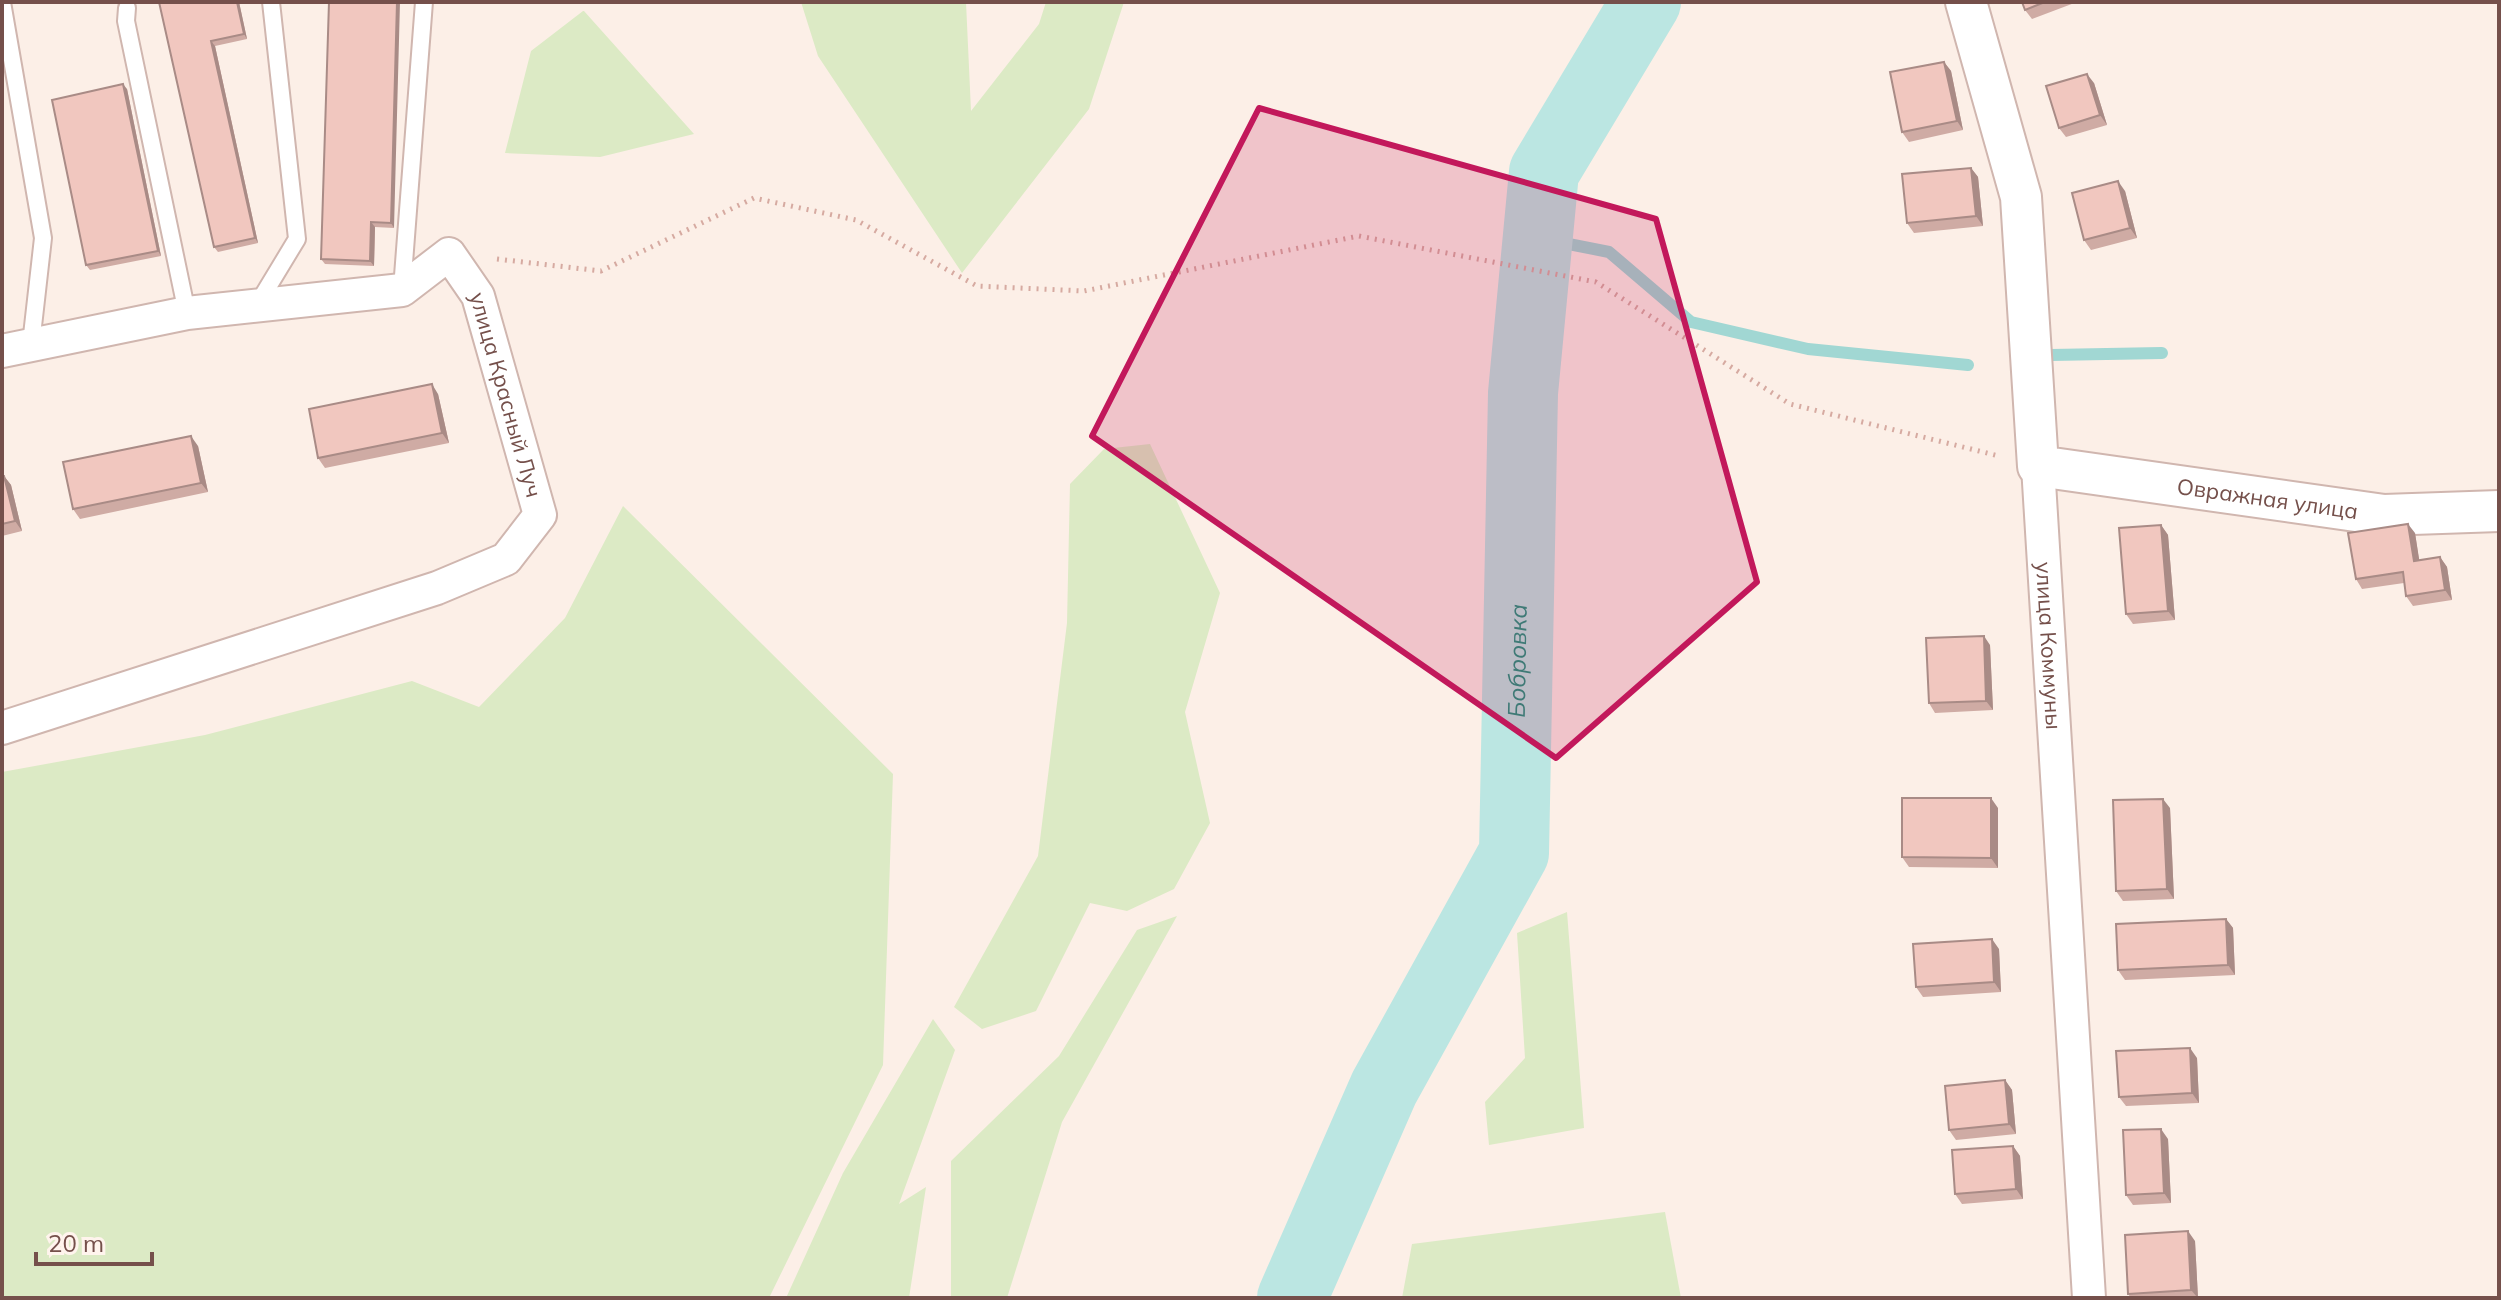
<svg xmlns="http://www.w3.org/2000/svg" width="2501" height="1300" viewBox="0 0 2501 1300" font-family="Mulish,sans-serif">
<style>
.green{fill:#dceac5}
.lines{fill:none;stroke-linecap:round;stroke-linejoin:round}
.stream{stroke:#a1d7d3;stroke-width:12}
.river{stroke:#bbe6e2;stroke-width:70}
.service-casing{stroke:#d0b6af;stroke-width:20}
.minor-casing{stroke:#d0b6af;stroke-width:36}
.tertiary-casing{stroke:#d0b6af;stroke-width:44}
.path{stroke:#d6aaa1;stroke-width:5;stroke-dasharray:2 6;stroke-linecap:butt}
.service{stroke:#fff;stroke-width:16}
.minor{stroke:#fff;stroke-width:32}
.tertiary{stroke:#fff;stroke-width:40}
.wall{fill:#cfaba4}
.shaded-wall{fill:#a98b86}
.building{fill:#f1c7bf;stroke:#a98b86;stroke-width:2}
.marked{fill:#c2185b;fill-opacity:0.2;stroke:#c2185b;stroke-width:6;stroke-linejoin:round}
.labels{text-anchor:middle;stroke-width:8;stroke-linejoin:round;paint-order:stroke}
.street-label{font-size:22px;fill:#75504b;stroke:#fff4ed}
.water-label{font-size:24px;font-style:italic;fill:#3f7a76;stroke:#fff4ed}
</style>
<rect width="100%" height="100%" fill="#fcefe7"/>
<!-- green -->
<path class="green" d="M 801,2 L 966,2 L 971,111 L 1039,24 L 1046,2 L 1124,2 L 1089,109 L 962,273 L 818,56 Z
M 583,11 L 584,11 L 694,134 L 600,157 L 505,153 L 531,51 Z
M 1150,444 L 1220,593 L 1185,712 L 1210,823 L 1174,889 L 1127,911 L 1090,903 L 1036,1011 L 982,1029 L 954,1007 L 1038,856 L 1067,623 L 1070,484 L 1104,449 Z
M 623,506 L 893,774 L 883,1065 L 769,1298 L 2,1298 L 2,772 L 205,735 L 412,681 L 479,707 L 565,618 Z
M 1567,912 L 1584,1128 L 1489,1145 L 1485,1102 L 1525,1058 L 1517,933 Z
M 1177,916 L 1062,1122 L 1007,1298 L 951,1298 L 951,1161 L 1059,1056 L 1137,930 Z
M 933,1019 L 955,1050 L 899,1204 L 926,1187 L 909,1298 L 786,1298 L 843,1173 Z
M 1665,1212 L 1681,1298 L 1402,1298 L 1412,1244 Z"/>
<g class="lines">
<!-- stream -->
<path class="stream" d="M 1538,238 L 1609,252 L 1691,322 L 1808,349 L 1968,365
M 2051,355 L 2162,353"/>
<!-- river -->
<path class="river" id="s1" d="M 1292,1298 L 1384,1088 L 1514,853 L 1523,393 L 1544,172 L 1646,2"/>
<defs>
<path id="service" d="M 2,2 L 43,238 L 31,344
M 127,8 L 126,21 L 187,313
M 402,289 L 424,2
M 257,305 L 297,239 L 271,2"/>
<g id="minor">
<path id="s2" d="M 2,351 L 187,313 L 402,290 L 449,254 L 478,296 L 540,515 L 506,559 L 437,588 L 2,728"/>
<path id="s3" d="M 2038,466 L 2089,1298"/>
</g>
<g id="tertiary">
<path id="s4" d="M 1966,2 L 2021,197 L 2038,466 L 2384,515 L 2499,511"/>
</g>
</defs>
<!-- service casing -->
<use href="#service" class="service-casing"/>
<!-- minor casing -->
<use href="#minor" class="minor-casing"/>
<!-- tertiary casing -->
<use href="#tertiary" class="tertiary-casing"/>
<!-- path -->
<path class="path" d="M 497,259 L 601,271 L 754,198 L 856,220 L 977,286 L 1084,291 L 1359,236 L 1596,282 L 1790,404 L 1999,456"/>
<!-- service -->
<use href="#service" class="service"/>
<!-- minor -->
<use href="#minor" class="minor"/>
<!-- tertiary -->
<use href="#tertiary" class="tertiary"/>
</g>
<!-- wall -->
<path class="wall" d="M 159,2 L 239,2 L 247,39 L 215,46 L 258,243 L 218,252 L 214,247 Z
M 329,2 L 394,228 L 375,227 L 374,266 L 325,264 L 321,259 Z
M 2022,2 L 2077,2 L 2032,19 L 2025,10 Z
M 1944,62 L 1951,71 L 1963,130 L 1909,142 L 1902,132 Z
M 2094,83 L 2107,125 L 2066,137 L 2059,128 Z
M 127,89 L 161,256 L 90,270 L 86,265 Z
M 1971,168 L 1978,177 L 1983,226 L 1914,233 L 1907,223 Z
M 2125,191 L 2137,238 L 2091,250 L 2084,240 Z
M 438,394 L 449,443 L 325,468 L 318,458 Z
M 198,446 L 208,492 L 80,519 L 73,509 Z
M 2,476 L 4,476 L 11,485 L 22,531 L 2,536 Z
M 2161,525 L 2168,535 L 2175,620 L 2133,624 L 2126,614 Z
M 2415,533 L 2419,560 L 2440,557 L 2447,567 L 2452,600 L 2413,606 L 2406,596 L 2404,583 L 2362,589 L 2356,579 Z
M 1990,645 L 1993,710 L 1935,713 L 1929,703 Z
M 1998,808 L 1998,868 L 1909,867 L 1902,857 Z
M 2170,808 L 2174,899 L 2123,901 L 2116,891 Z
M 2226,919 L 2233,928 L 2235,975 L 2125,980 L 2118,970 Z
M 1999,949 L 2001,992 L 1923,997 L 1916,987 Z
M 2197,1058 L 2199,1103 L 2126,1106 L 2119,1097 Z
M 2005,1080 L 2012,1090 L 2016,1134 L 1956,1140 L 1949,1130 Z
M 2168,1139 L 2171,1203 L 2133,1205 L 2126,1195 Z
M 2013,1146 L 2020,1156 L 2023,1199 L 1962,1204 L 1955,1194 Z
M 2195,1241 L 2198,1298 L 2131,1298 L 2128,1294 Z"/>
<!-- shaded-wall -->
<path class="shaded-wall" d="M 237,2 L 239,2 L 247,39 L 244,34 Z
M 397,2 L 400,2 L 394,228 L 391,223 Z
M 211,41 L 215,46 L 258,243 L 255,238 Z
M 1944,62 L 1951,71 L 1963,130 L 1957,121 Z
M 2087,74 L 2094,83 L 2107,125 L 2100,115 Z
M 123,84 L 127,89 L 161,256 L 158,251 Z
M 1971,168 L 1978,177 L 1983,226 L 1976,216 Z
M 2118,181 L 2125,191 L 2137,238 L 2130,228 Z
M 371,222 L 375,227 L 374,266 L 370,261 Z
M 432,384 L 438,394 L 449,443 L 442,433 Z
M 191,436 L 198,446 L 208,492 L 201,483 Z
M 4,476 L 11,485 L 22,531 L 15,521 Z
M 2408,524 L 2415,533 L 2421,571 L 2414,561 Z
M 2161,525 L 2168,535 L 2175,620 L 2168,611 Z
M 2440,557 L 2447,567 L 2452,600 L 2445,590 Z
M 1984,636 L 1990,645 L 1993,710 L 1986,701 Z
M 1991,798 L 1998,808 L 1998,868 L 1991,858 Z
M 2163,799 L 2170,808 L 2174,899 L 2167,889 Z
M 2226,919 L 2233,928 L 2235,975 L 2228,965 Z
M 1992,939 L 1999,949 L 2001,992 L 1994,982 Z
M 2190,1048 L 2197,1058 L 2199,1103 L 2192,1093 Z
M 2005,1080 L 2012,1090 L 2016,1134 L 2009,1124 Z
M 2161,1129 L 2168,1139 L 2171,1203 L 2164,1193 Z
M 2013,1146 L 2020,1156 L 2023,1199 L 2016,1189 Z
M 2188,1231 L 2195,1241 L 2198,1298 L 2191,1290 Z"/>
<!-- building -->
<path class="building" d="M 159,2 L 237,2 L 244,34 L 211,41 L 255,238 L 214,247 Z
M 329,2 L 397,2 L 391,223 L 371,222 L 370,261 L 321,259 Z
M 2022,2 L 2045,2 L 2025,10 Z
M 1944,62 L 1957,121 L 1902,132 L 1890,72 Z
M 2087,74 L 2100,115 L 2059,128 L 2046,86 Z
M 123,84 L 158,251 L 86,265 L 52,100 Z
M 1971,168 L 1976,216 L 1907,223 L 1902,174 Z
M 2118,181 L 2130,228 L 2084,240 L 2072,193 Z
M 432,384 L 442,433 L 318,458 L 309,409 Z
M 191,436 L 201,483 L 73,509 L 63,462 Z
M 2,476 L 4,476 L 15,521 L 2,524 Z
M 2408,524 L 2414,561 L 2440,557 L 2445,590 L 2406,596 L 2403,572 L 2356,579 L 2348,533 Z
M 2161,525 L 2168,611 L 2126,614 L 2119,528 Z
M 1984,636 L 1986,701 L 1929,703 L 1926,638 Z
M 1902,798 L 1991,798 L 1991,858 L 1902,857 Z
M 2163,799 L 2167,889 L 2116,891 L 2113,800 Z
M 2226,919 L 2228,965 L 2118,970 L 2116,924 Z
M 1992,939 L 1994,982 L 1916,987 L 1913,944 Z
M 2190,1048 L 2192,1093 L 2119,1097 L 2116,1051 Z
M 2005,1080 L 2009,1124 L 1949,1130 L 1945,1086 Z
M 2161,1129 L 2164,1193 L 2126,1195 L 2123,1130 Z
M 2013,1146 L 2016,1189 L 1955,1194 L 1952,1150 Z
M 2188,1231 L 2191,1290 L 2128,1294 L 2125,1235 Z"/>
<!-- marked area -->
<path class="marked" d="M 1259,108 L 1656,219 L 1757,582 L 1556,758 L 1092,436 Z"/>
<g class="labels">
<!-- street labels -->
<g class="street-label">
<text dy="8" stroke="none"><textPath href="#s2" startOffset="618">улица Красный Луч</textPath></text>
<text dy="8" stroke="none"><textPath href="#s4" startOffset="704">Овражная улица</textPath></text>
<text dy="8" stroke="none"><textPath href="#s3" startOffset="180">улица Коммуны</textPath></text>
</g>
<!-- water labels -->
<g class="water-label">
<text dy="8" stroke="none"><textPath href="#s1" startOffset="690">Бобровка</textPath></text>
</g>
</g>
<!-- border -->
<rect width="2501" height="1300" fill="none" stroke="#75504b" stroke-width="8"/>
<!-- scale -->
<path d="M36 1252v12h116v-12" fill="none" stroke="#75504b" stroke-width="4"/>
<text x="48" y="1252" font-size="24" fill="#75504b" stroke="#fff4ed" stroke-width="6" paint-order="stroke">20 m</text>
</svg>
